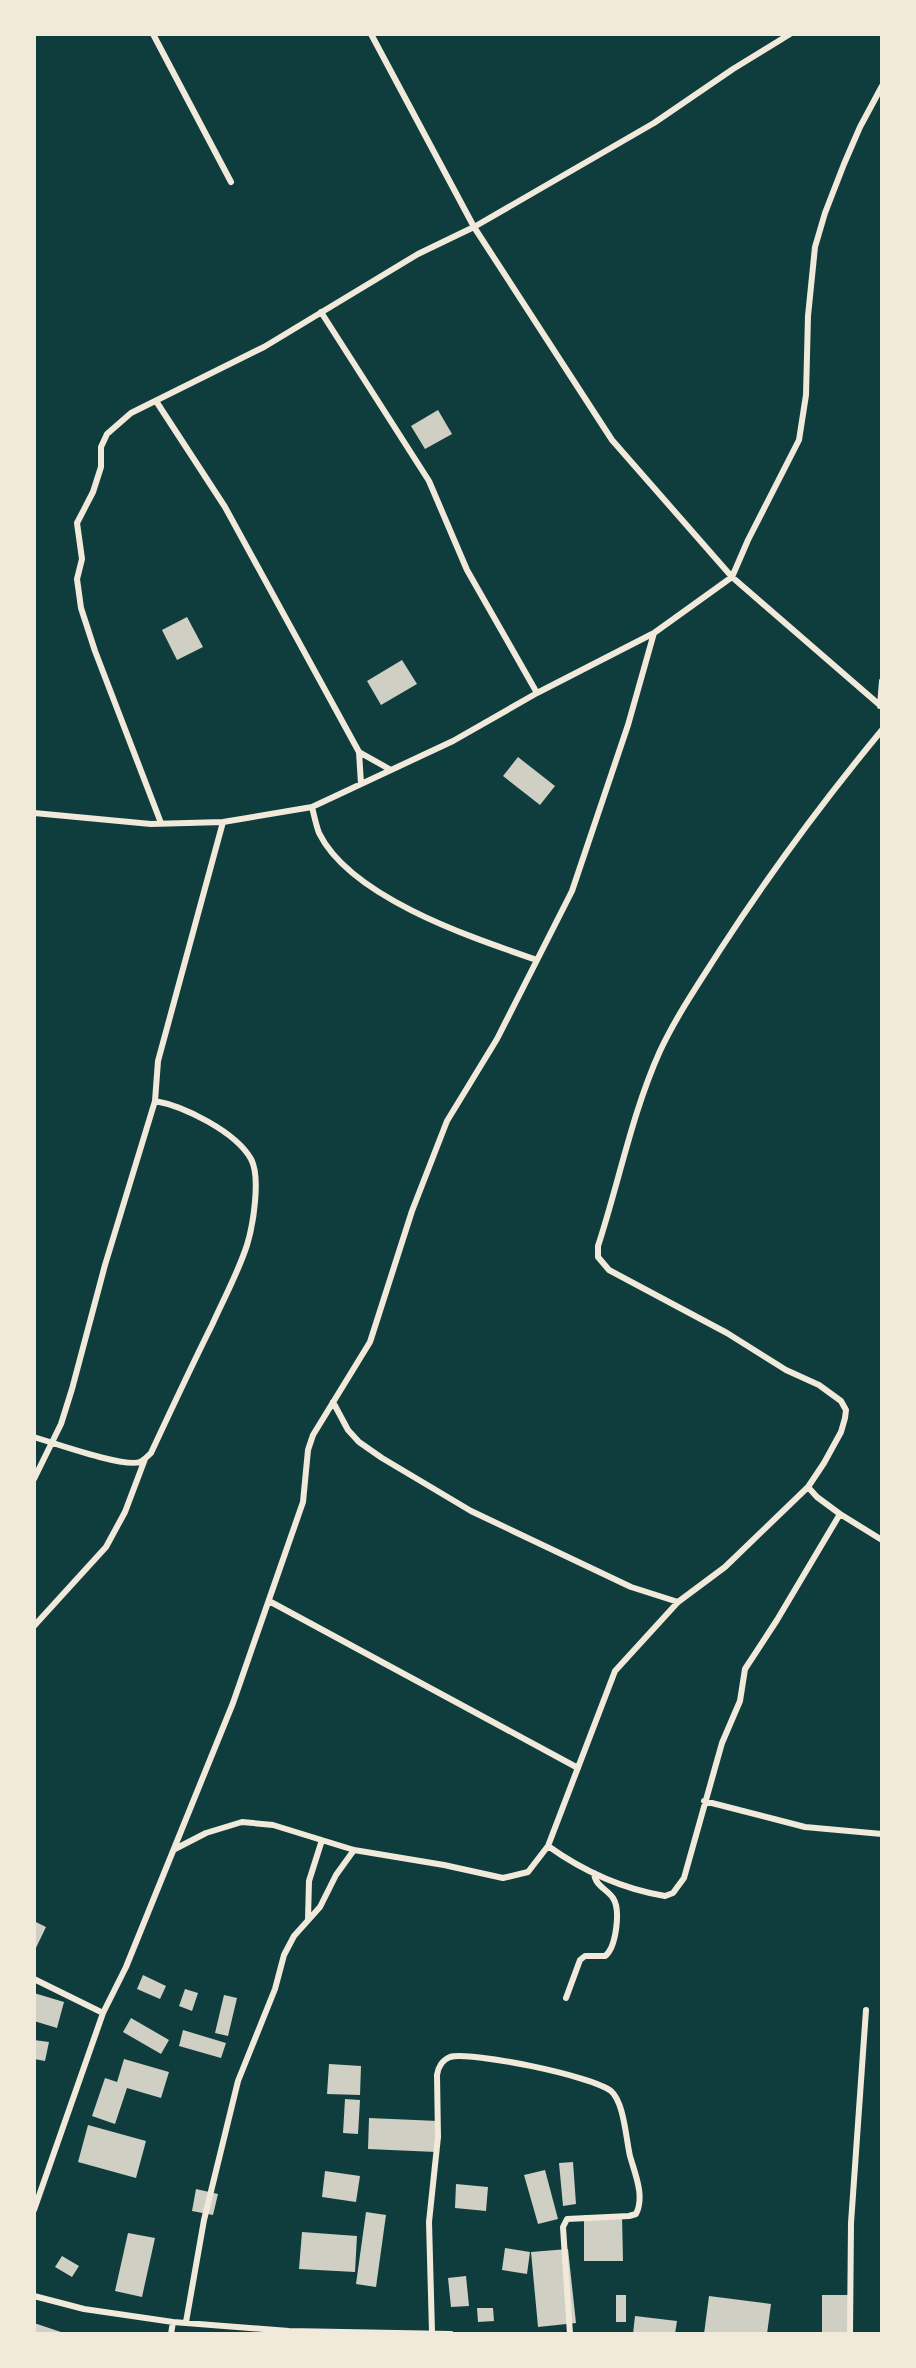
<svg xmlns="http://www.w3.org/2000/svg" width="916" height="2368" viewBox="0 0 916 2368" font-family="Inter,sans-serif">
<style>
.building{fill:#cfcfc3}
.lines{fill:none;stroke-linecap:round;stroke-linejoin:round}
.minor{stroke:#f1e9da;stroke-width:6}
</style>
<rect width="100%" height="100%" fill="#0f3d3e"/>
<!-- building -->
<path class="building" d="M 438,410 L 452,434 L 425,449 L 411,426 Z
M 187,617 L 203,647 L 177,660 L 162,630 Z
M 402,660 L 417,684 L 381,705 L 367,681 Z
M 518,757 L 555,786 L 540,805 L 503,776 Z
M 34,1921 L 46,1927 L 34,1952 Z
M 143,1975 L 166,1986 L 160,1999 L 137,1989 Z
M 185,1989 L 198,1993 L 192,2011 L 179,2006 Z
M 34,1993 L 64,2002 L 57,2028 L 34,2021 Z
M 224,1995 L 237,1998 L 228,2036 L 215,2033 Z
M 131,2018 L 169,2040 L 161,2054 L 123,2032 Z
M 183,2030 L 226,2043 L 221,2058 L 179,2046 Z
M 34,2040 L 49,2042 L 45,2061 L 34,2059 Z
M 124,2059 L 169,2072 L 161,2098 L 127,2088 L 115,2124 L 92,2116 L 105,2078 L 117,2082 Z
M 329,2064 L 361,2066 L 360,2095 L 327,2094 Z
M 345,2099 L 360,2100 L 358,2134 L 343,2133 Z
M 369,2118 L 438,2121 L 436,2152 L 368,2149 Z
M 88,2125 L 146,2141 L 136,2178 L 78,2162 Z
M 573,2162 L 576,2204 L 563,2206 L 559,2163 Z
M 545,2170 L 558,2219 L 538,2224 L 524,2175 Z
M 325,2171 L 360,2176 L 356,2202 L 322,2197 Z
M 456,2184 L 488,2187 L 486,2211 L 455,2208 Z
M 196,2189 L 218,2194 L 213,2215 L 192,2211 Z
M 366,2212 L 386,2215 L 376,2287 L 356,2284 Z
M 584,2215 L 622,2215 L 623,2261 L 584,2261 Z
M 302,2232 L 357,2236 L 355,2272 L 299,2269 Z
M 128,2233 L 155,2238 L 142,2297 L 115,2291 Z
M 505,2248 L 530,2252 L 527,2274 L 502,2270 Z
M 568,2249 L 576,2323 L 538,2327 L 531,2252 Z
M 62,2256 L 79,2266 L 72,2277 L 55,2267 Z
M 466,2276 L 469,2306 L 451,2307 L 448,2278 Z
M 616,2295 L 626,2295 L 626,2322 L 616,2322 Z
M 822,2295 L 849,2295 L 849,2334 L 822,2334 Z
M 709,2296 L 771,2304 L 767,2334 L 704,2334 Z
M 477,2308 L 493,2308 L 494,2321 L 478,2322 Z
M 635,2316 L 677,2321 L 675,2334 L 633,2334 Z
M 34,2323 L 64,2333 L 64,2334 L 34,2334 Z"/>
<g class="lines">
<!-- minor -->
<path class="minor" d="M 153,34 L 231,182
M 371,34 L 474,227 L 612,440 L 732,577 L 882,707
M 321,312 L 429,481 L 467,570 L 537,693
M 156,401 L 225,507 L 359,752 L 361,784
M 880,706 L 882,681
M 359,752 L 391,770
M 312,807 C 314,815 316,825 319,833 C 351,898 473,938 537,960
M 34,813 L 151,824 L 223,822 L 312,807 L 453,741 L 537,693 L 654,633 L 732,577 L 748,540 L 799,440 L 806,395 L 808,316 L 815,247 L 825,213 L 844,164 L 860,127 L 882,86
M 161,823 L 95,651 L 81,608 L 77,579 L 82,559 L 77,523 L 93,492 L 101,467 L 101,447 L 107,434 L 131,413 L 264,347 L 418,254 L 474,227 L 654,123 L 733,69 L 790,34
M 333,1402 L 348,1430 L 359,1442 L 382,1458 L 471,1511 L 631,1587 L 678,1602
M 34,1437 C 54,1443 124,1468 140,1462 C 144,1460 148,1456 151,1453 C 171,1410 191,1367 212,1325 C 224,1298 238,1273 247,1245 C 253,1226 261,1177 251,1159 C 236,1132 184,1106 155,1101
M 34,1479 L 61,1424 L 72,1389 L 105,1265 L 155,1101 L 158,1061 L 223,822
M 840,1514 L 882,1540
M 269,1601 L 578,1768
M 34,1626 L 106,1547 L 125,1512 L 145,1459
M 704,1801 L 805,1827 L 882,1834
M 548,1846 C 583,1871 623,1889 665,1896 L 673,1893 L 684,1878 L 722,1743 L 740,1701 L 745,1669 L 777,1620 L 840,1514 L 817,1497 L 808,1487
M 175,1849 L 206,1833 L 242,1822 L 273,1825 L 354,1850 L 444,1865 L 503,1878 L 528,1872 L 548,1846 L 615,1671 L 678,1602 L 725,1567 L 808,1487 L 824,1463 L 841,1432 L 845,1418 L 846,1410 L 841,1401 L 819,1385 L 786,1370 L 727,1333 L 609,1270 L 598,1257 L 598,1246 C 619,1182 632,1113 660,1051 C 677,1015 699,983 720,950 C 770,873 824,800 882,730
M 308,1919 L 309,1881 L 322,1840
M 34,1979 L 103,2013
M 566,1998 L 580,1960 L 585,1956 L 605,1956 C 616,1948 621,1910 613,1898 C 607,1889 595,1886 594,1873
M 34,2210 L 103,2013 L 126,1967 L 233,1703 L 303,1502 L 308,1450 L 313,1435 L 370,1342 L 412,1211 L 447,1121 L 497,1039 L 572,891 L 628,725 L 654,633
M 34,2296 L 84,2309 L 173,2322 L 289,2331 L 451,2334
M 186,2322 L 204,2220 L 238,2081 L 275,1989 L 284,1955 L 294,1936 L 320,1907 L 336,1875 L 354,1850
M 432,2332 L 429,2222 L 438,2137 L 437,2075 C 438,2068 442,2060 450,2057 C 471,2051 593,2076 611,2091 C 624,2102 626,2139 630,2156 C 635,2174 645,2196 636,2214 L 629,2216 L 567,2219 L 563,2227 L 570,2334
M 171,2334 L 173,2322
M 850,2334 L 851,2223 L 866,2010"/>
</g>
<!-- border -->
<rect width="916" height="2368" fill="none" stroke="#f1e9da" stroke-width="72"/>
</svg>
